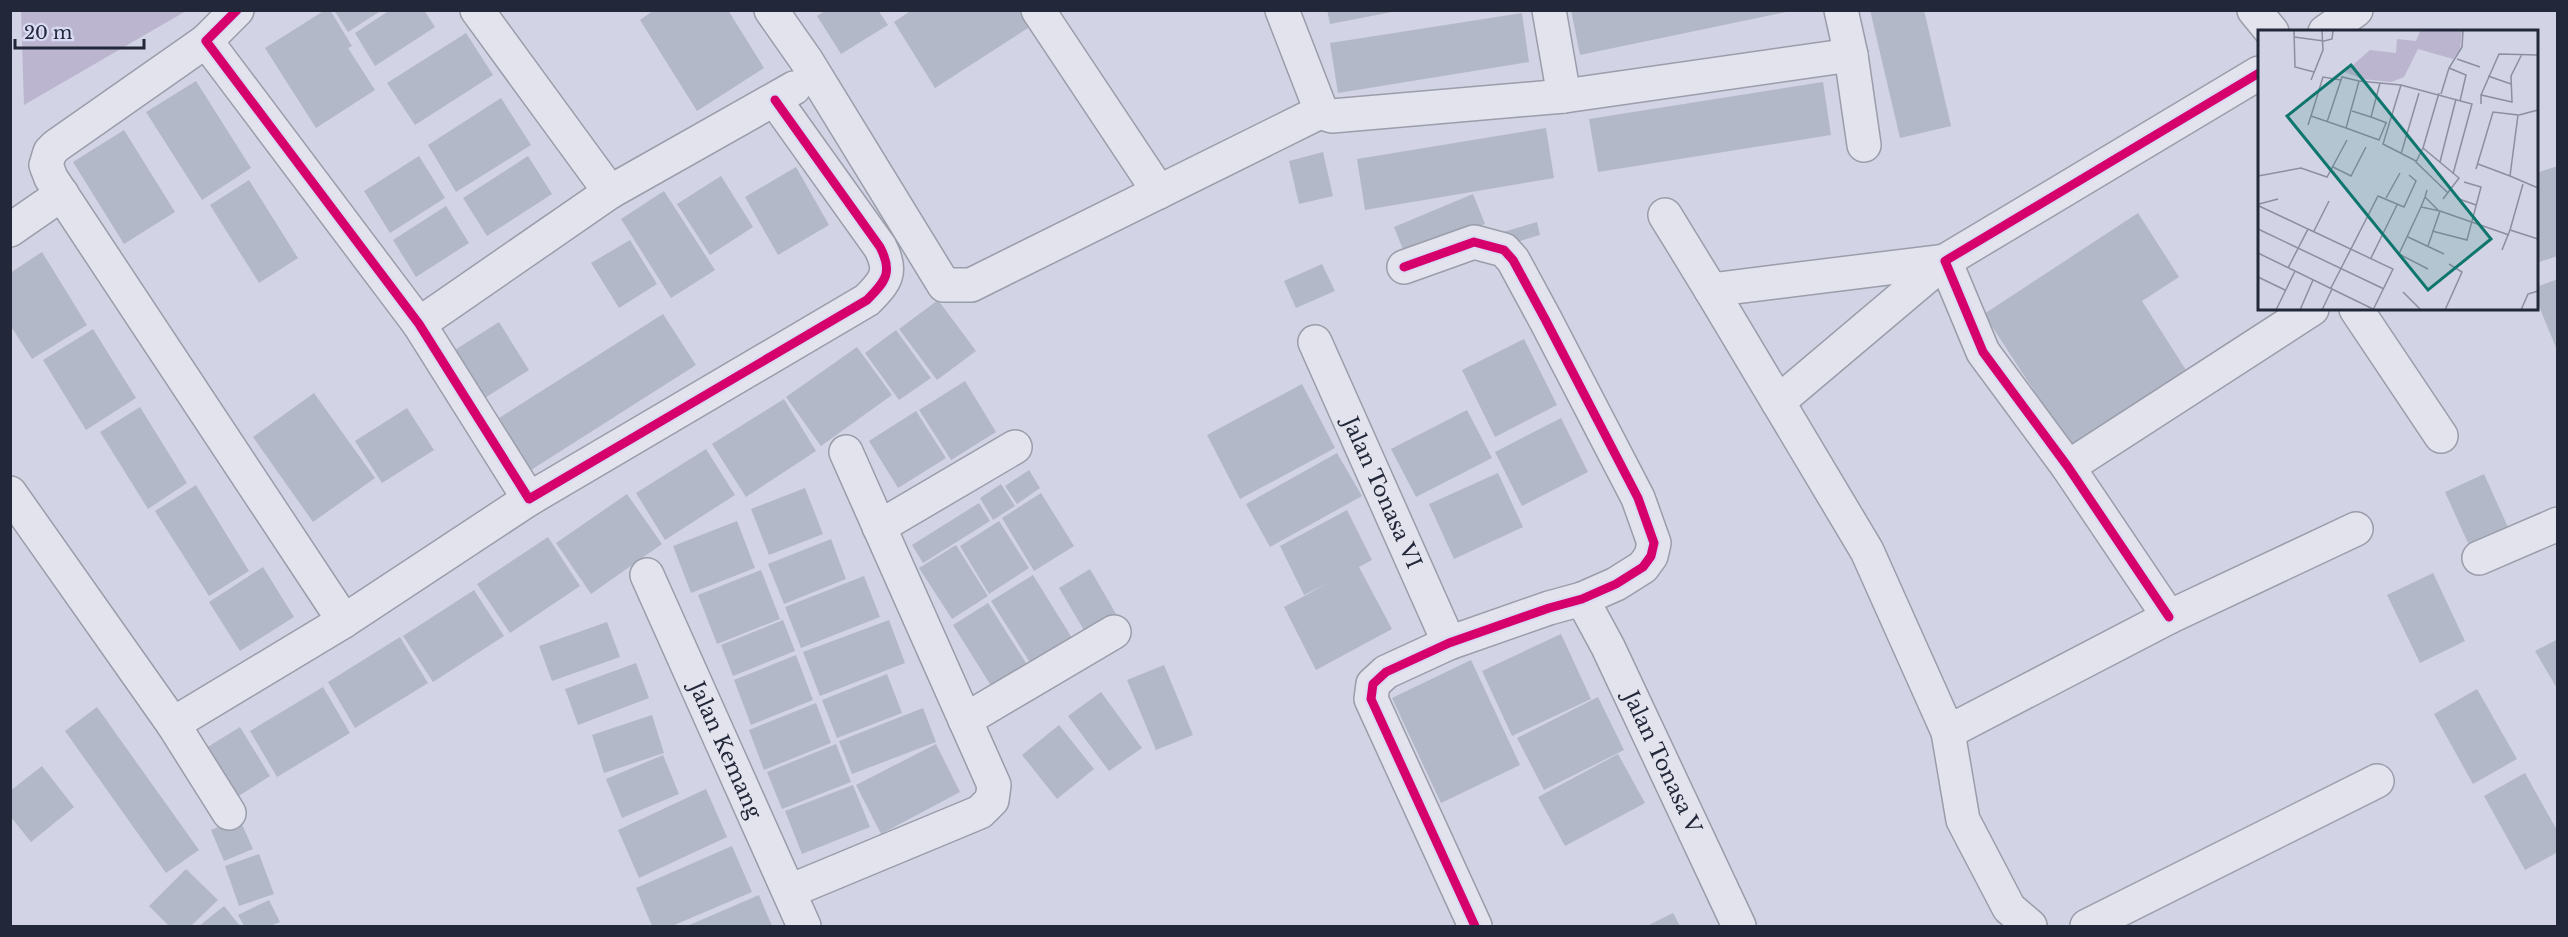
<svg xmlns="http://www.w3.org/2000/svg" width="2568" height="937" viewBox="0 0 2568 937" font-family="'Libre Baskerville',serif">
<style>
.cemetery{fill:#bbb5d0}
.building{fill:#b3b8c8}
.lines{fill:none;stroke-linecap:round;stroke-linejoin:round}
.street-casing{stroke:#9a9daa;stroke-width:36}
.street{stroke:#e2e3ed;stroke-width:33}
.cycleway-casing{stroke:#d9dbf4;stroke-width:13}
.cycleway{stroke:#d6006c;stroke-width:9}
.labels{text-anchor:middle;stroke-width:4.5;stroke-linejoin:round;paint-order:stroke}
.street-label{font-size:21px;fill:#222839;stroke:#d9dbf4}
.inset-road{fill:none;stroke:#8c8fa0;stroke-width:1.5}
.view{fill:#0f766e;fill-opacity:0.15;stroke:#0f766e;stroke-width:3}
.inset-edge{fill:none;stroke:#222839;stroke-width:3}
</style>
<rect width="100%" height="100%" fill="#d2d3e4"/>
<!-- cemetery -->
<path class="cemetery" d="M 21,11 L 21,10 L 186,11 L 24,105 Z"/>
<!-- building -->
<path class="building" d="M 325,10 L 330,10 L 352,46 L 348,48 L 375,90 L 316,128 L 265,48 Z
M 334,10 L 382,10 L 348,32 Z
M 390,10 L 424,10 L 435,27 L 375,66 L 355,33 Z
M 654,10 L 728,10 L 764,68 L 697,111 L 640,20 Z
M 826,10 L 878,10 L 888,25 L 841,54 L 817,16 Z
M 912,10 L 1022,10 L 1031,26 L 935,88 L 894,22 Z
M 1327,10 L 1392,10 L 1392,12 L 1330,24 Z
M 1571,10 L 1786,10 L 1786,12 L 1580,55 Z
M 1870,10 L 1924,10 L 1951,126 L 1900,138 Z
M 1522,13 L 1529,62 L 1338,93 L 1330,43 Z
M 466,33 L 493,75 L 415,125 L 387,83 Z
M 196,81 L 251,168 L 202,200 L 146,112 Z
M 1823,82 L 1831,135 L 1598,172 L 1589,119 Z
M 501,98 L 531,145 L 456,192 L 428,145 Z
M 1546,128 L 1554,178 L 1365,210 L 1357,159 Z
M 124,130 L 175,212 L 124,244 L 73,162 Z
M 1323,152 L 1333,196 L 1299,204 L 1289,161 Z
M 419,156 L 445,198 L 390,233 L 364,191 Z
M 528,156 L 552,194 L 487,236 L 463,198 Z
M 2558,166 L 2558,256 L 2536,263 L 2536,173 Z
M 796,167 L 829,225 L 778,255 L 745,197 Z
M 721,176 L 753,227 L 710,255 L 677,204 Z
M 249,180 L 298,258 L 259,283 L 210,205 Z
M 664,191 L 715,270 L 671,298 L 621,219 Z
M 1473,194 L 1485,224 L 1406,257 L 1394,227 Z
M 446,206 L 469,243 L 416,277 L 393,240 Z
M 2138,213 L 2179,277 L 2142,301 L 2186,370 L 2070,446 L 1984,314 Z
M 1537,222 L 1540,235 L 1507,245 L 1503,232 Z
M 630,240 L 657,284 L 619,308 L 591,263 Z
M 42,252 L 87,325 L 32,359 L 10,325 L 10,273 Z
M 1322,264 L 1335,291 L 1296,308 L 1284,281 Z
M 2558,279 L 2558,350 L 2557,350 L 2536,299 L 2536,287 Z
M 938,300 L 976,351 L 937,380 L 899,329 Z
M 663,314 L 696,365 L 531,470 L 499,418 Z
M 499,322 L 529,370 L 480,401 L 450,353 Z
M 93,329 L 136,398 L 86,430 L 43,360 Z
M 896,330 L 931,378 L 899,400 L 865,353 Z
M 1524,339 L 1557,405 L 1495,437 L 1462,370 Z
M 857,347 L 892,395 L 821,446 L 786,397 Z
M 965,381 L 996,432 L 951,460 L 919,410 Z
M 1302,384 L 1335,448 L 1240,499 L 1207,435 Z
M 314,393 L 375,478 L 313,522 L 253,437 Z
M 784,399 L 816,451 L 746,497 L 712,444 Z
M 140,407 L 187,483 L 148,509 L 100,432 Z
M 407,408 L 434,450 L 382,483 L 355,441 Z
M 1467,410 L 1492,458 L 1416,497 L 1391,449 Z
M 916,411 L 946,458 L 898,488 L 869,441 Z
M 1561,418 L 1588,472 L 1522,506 L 1495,452 Z
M 706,449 L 735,495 L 665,540 L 636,493 Z
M 1337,453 L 1362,496 L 1270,547 L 1246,504 Z
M 1029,470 L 1040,488 L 1017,504 L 1005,486 Z
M 1498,473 L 1523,527 L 1454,559 L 1429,504 Z
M 2484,474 L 2512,536 L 2473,554 L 2445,492 Z
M 1001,484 L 1015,506 L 993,520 L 980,498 Z
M 196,485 L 249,571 L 209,596 L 155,511 Z
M 805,488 L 823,534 L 769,555 L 751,509 Z
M 1041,493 L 1074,546 L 1034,571 L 1002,518 Z
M 627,494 L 662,544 L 591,594 L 556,543 Z
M 979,503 L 990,521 L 923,563 L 912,545 Z
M 1347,510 L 1372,560 L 1359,567 L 1392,629 L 1316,670 L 1284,607 L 1328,583 L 1304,595 L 1280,546 Z
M 737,521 L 755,568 L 691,593 L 673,546 Z
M 999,521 L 1029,568 L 989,594 L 960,546 Z
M 548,537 L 580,586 L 510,633 L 477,584 Z
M 831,539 L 846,579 L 784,604 L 768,564 Z
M 956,545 L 988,596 L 952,619 L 919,568 Z
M 263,567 L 294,617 L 240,651 L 209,602 Z
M 1090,569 L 1119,619 L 1088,637 L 1059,588 Z
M 761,570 L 780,619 L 717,644 L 698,595 Z
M 2433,573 L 2465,641 L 2420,663 L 2387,595 Z
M 1033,575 L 1077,646 L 1036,672 L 991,601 Z
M 864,576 L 880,617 L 801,648 L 785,607 Z
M 474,590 L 504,636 L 433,682 L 403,636 Z
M 988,603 L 1033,674 L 998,697 L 953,625 Z
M 783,620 L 795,651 L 733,676 L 721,645 Z
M 889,620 L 905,663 L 820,696 L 803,652 Z
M 607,622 L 620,657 L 552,681 L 539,646 Z
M 1561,634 L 1591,699 L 1512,736 L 1482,671 Z
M 400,637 L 428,683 L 355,728 L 328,682 Z
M 2558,639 L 2558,690 L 2535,651 Z
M 796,655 L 813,700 L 751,725 L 734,680 Z
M 1471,660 L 1520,765 L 1441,803 L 1392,698 Z
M 636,663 L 649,698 L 578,725 L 565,689 Z
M 1164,665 L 1193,735 L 1156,750 L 1127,680 Z
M 887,674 L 902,713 L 837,738 L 822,700 Z
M 323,687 L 350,733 L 277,777 L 250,731 Z
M 2477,689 L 2517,759 L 2473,784 L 2434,714 Z
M 1101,692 L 1142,748 L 1109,771 L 1068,716 Z
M 1598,697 L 1624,750 L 1544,790 L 1517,738 Z
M 816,703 L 831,743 L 764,770 L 749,730 Z
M 97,707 L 199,850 L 166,873 L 65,731 Z
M 923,708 L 936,742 L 852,774 L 839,741 Z
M 652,715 L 664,753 L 604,773 L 592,735 Z
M 1059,725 L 1094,769 L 1057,799 L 1022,755 Z
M 240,727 L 270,776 L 237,797 L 206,748 Z
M 836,744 L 851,782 L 782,809 L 767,772 Z
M 936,744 L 960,792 L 881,834 L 856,785 Z
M 1618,754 L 1645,803 L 1565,846 L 1538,797 Z
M 663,755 L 679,794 L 622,818 L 606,779 Z
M 42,766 L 74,807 L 31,842 L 10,816 L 10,791 Z
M 2525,773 L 2558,832 L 2558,852 L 2525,870 L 2484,796 Z
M 853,785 L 870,827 L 802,854 L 785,811 Z
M 706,789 L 727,837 L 639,878 L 618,830 Z
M 239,818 L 253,849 L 224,861 L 211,830 Z
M 732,846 L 752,892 L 672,926 L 652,926 L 636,888 Z
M 259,854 L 274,894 L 239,906 L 225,866 Z
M 186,869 L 218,900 L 191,926 L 169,926 L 149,906 Z
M 759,895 L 772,926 L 687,926 Z
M 269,900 L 280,922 L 270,926 L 244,926 L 238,915 Z
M 224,906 L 240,926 L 199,926 Z
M 1673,913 L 1680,926 L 1647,926 Z"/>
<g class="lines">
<defs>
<g id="street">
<path d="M 237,10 L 206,41 L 419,324 L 529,499 L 867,300 C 886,281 893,272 880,247 L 775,100"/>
<path d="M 477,10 L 610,192 L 794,88"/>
<path d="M 771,10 L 806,60 L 944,285 L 971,285 L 1322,111"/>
<path d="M 1038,10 L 1159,192"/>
<path d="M 1282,10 L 1320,108 L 1325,114 L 1332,116 L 1564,96 L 1851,55"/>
<path d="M 1549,10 L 1564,96"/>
<path d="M 1841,10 L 1851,55 L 1864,145"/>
<path d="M 2254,10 L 2272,32"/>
<path d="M 2325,32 L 2356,10"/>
<path d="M 206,41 L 56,146 L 50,152 L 46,165 L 51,178 L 344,621"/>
<path d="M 1665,215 L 1711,290 L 1945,261"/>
<path d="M 10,230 L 62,194"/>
<path d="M 1404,267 L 1474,242 L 1504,250 L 1513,260 L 1545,319 L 1638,498 L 1654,543 L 1651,556 L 1643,567 L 1616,584 L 1582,599 L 1549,608 L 1449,643 L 1386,672 L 1373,684 L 1371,699 L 1475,926"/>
<path d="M 1711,290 L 1778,402 L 1945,261"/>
<path d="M 2356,309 L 2441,436"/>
<path d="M 419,324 L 610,192"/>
<path id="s1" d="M 1315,342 L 1449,643"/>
<path d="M 1778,402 L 1867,551 L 1948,732 L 1963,820 L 2009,908 L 2030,926"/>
<path d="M 2068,467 L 2312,309"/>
<path d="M 10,493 L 173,724"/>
<path d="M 879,527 L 1015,447"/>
<path d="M 2479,558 L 2558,524"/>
<path id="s2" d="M 647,575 L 804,926"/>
<path id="s3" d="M 1582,599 L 1608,647 L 1739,926"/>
<path d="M 2169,617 L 2068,467 L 1983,352 L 1945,261 L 2259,73"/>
<path d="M 965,720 L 1114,632"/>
<path d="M 1948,732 L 2169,617 L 2356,529"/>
<path d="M 229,813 L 173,724 L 344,621 L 529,499"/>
<path d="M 790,891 L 980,812 L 992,800 L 994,785 L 846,452"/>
<path d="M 2087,926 L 2377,781"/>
</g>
</defs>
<!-- street casing -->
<use href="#street" class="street-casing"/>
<!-- street -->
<use href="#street" class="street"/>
<defs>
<path id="cycleway" d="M 237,10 L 206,41 L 419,324 L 529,499 L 867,300 C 886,281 893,272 880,247 L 775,100
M 1404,267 L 1474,242 L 1504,250 L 1513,260 L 1545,319 L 1638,498 L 1654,543 L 1651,556 L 1643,567 L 1616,584 L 1582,599 L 1549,608 L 1449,643 L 1386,672 L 1373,684 L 1371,699 L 1475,926
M 2169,617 L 2068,467 L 1983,352 L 1945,261 L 2259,73"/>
</defs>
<!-- cycleway casing -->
<use href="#cycleway" class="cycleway-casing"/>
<!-- cycleway -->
<use href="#cycleway" class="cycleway"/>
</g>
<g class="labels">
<!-- street labels -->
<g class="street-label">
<text dy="7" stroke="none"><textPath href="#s1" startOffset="165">Jalan Tonasa VI</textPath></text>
<text dy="7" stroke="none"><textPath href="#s2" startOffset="192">Jalan Kemang</textPath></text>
<text dy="7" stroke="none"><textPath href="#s3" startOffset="182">Jalan Tonasa V</textPath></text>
</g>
</g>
<!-- overview -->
<g transform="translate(2258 30)">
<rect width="280" height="280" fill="#d2d3e4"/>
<path d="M 162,1 L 204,1 L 202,19 L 195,29 L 160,19 L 146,47 L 133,52 L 104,49 L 87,42 L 112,20 L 138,23 L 139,9 L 158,11 Z" fill="#bbb5d0"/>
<path class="inset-road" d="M 36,1 L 37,37 L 56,42M 36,7 L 66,11 L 74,9 L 75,1M 199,29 L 222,37M 191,38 L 208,45 L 202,71M 230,46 L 253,54M 53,50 L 65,20 L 64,1M 122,53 L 113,87 L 129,93M 143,55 L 125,114 L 158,131M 181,63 L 165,118 L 201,148 L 185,169M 183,64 L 191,38 L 204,17 L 205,1M 223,65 L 241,24 L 280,25M 223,74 L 223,65 L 254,72 L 253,46 L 264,24M 94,81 L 113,87M 261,85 L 280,80M 53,86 L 65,47 L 83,50M 69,92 L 84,47 L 101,51M 128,93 L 121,110 L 88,98 L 101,51 L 143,55 L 214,74 L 195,144M 50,95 L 53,86 L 88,98M 165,118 L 158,132 L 190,163M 143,124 L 161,63M 182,132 L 198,69M 220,134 L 252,146M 75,137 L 93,146 L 108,117M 218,139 L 235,82 L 260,85 L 252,146 L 280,158M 0,146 L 43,138 L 69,147 L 89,110M 169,160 L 167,167 L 181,181M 167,167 L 163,177 L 182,181M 128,168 L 142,143M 201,169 L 218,175M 1,174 L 20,169M 1,176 L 50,199 L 30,238M 163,177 L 141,224 L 170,239M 0,199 L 126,259M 50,199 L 135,239 L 115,280M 252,200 L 265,154M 56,201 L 71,171M 174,201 L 209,210 L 223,157 L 206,152M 150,207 L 186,224M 170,216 L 182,181 L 251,205M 244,220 L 252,200 L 280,209M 0,223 L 115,279M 113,228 L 139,175M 0,247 L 27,260M 73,258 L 120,166 L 146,177 L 158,151 L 151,145M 145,262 L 163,280M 18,280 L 37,241M 42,280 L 55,250M 64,280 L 74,259M 187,280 L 204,242 L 191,234M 263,280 L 270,264 L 280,261"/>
<path class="view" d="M 93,35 L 233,209 L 170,260 L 29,86 Z"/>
<rect width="280" height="280" class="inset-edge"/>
</g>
<!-- border -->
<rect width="2568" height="937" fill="none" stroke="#222839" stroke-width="24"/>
<!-- scale -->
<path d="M15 39v9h129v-9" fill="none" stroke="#222839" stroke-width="3"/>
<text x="24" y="39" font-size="18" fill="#222839" stroke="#d9dbf4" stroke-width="4.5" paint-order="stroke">20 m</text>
</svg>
